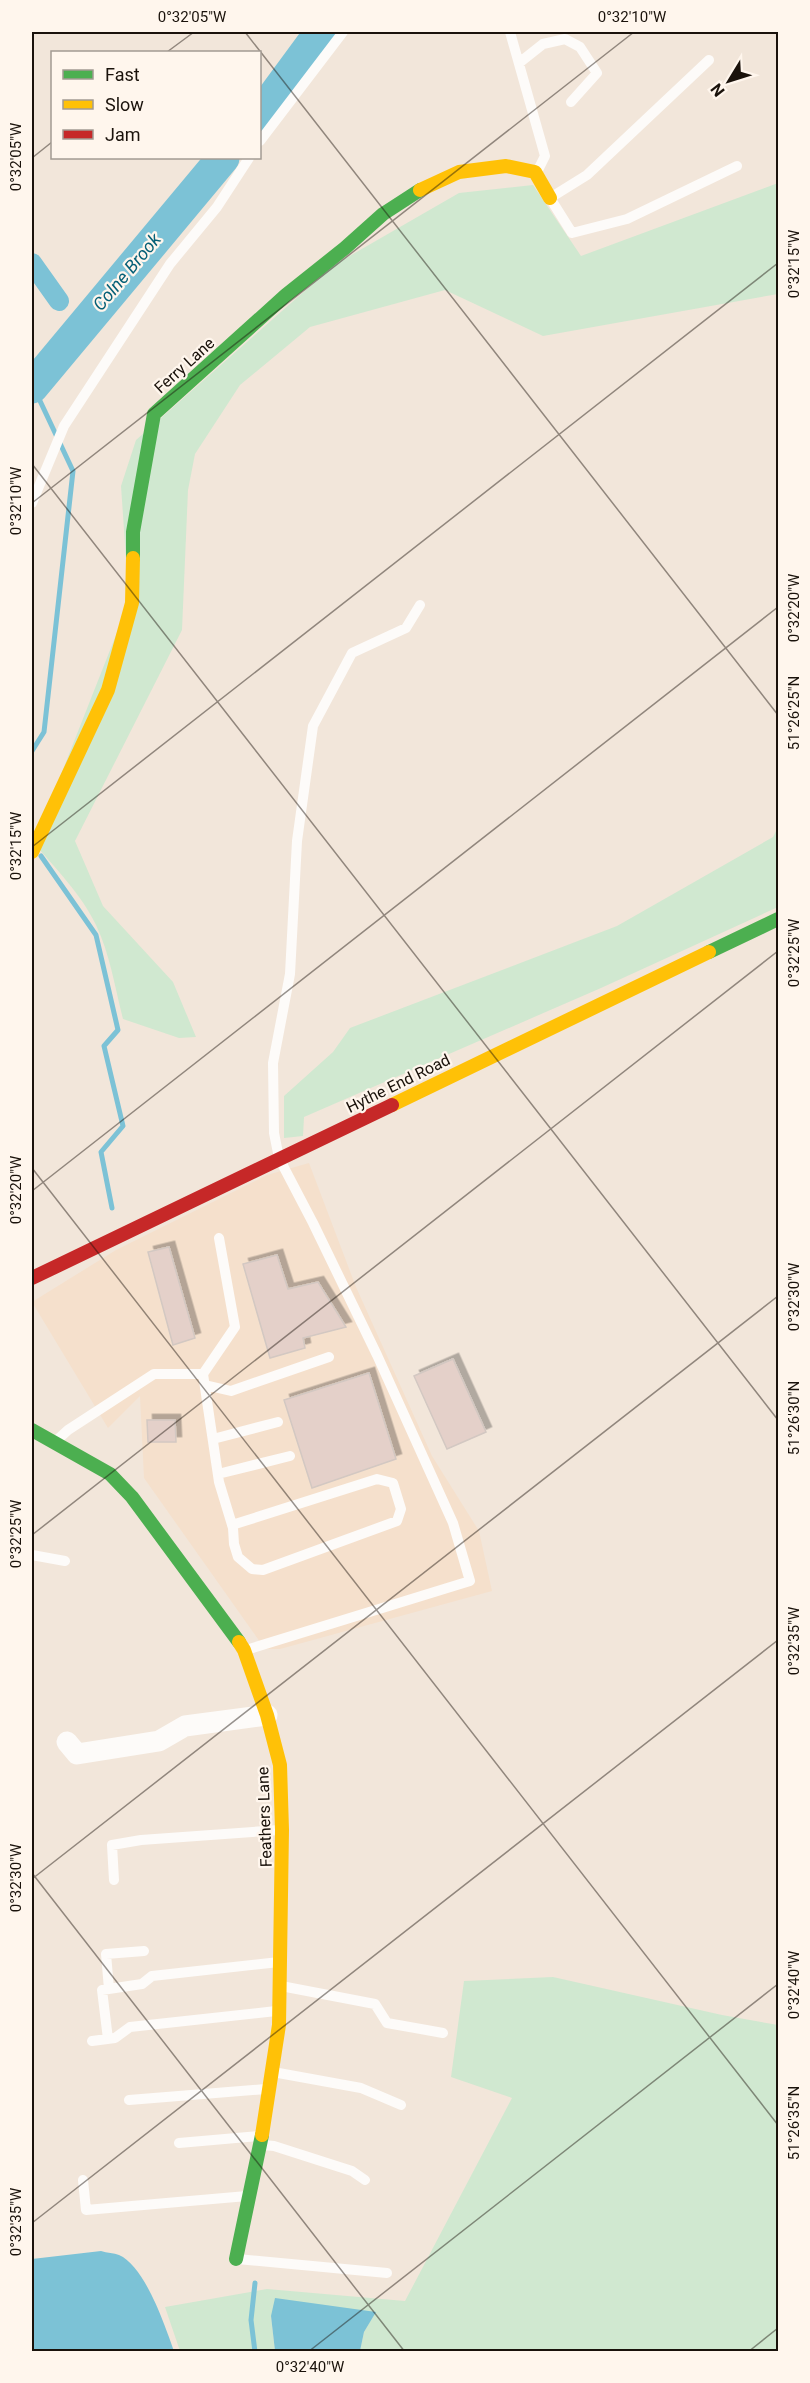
<svg xmlns="http://www.w3.org/2000/svg" width="810" height="2383" viewBox="0 0 810 2383" font-family="Roboto,sans-serif">
<style>
.built{fill:#f5e0cc}
.green{fill:#d0e8d0}
.water{fill:#7cc2d6}
.lines{fill:none;stroke-linecap:round;stroke-linejoin:round}
.stream{stroke:#7cc2d6;stroke-width:5}
.canal{stroke:#7cc2d6;stroke-width:20}
.river{stroke:#7cc2d6;stroke-width:33}
.building{fill:#e4d0c9;stroke:#d3c8c2;stroke-width:1.5;filter:url(#shadow)}
.lane{stroke:#fdfbf9;stroke-width:10}
.street{stroke:#fdfbf9;stroke-width:21}
.fast{stroke:#4caf50;stroke-width:14}
.slow{stroke:#ffc107;stroke-width:14}
.jam{stroke:#c62828;stroke-width:14}
.ticks{fill:none;stroke:#1a120b;stroke-width:1.5;stroke-opacity:0.45}
.labels{text-anchor:middle;stroke-width:4.5;stroke-linejoin:round;paint-order:stroke}
.street-label{font-size:16px;fill:#1a120b;stroke:#fff6ed}
.water-label{font-size:18px;font-style:italic;fill:#066077;stroke:#fff6ed}
.neatline{fill:none;stroke:#1a120b;stroke-width:2}
.ticks-label{font-size:15px;text-anchor:middle;fill:#1a120b}
</style>
<defs>
<filter id="shadow"><feDropShadow dx="5.5" dy="-5.5" stdDeviation="0" flood-color="#0004"/></filter>
</defs>
<rect width="100%" height="100%" fill="#f2e6da"/>
<!-- built -->
<path class="built" d="M 309,1163 L 356,1287 L 432,1456 L 479,1531 L 492,1591 L 280,1649 L 265,1649 L 144,1478 L 140,1396 L 108,1428 L 32,1302 L 116,1250 L 267,1175 Z"/>
<!-- green -->
<path class="green" d="M 778,183 L 778,294 L 543,336 L 445,290 L 310,327 L 240,385 L 195,454 L 188,490 L 182,630 L 75,841 L 103,906 L 173,982 L 196,1037 L 179,1038 L 123,1019 C 115,988 110,954 96,925 C 82,895 55,868 34,843 L 129,602 L 121,486 L 136,440 L 334,265 L 459,193 L 533,185 L 581,256 Z
M 778,827 L 778,907 L 601,988 L 304,1117 L 303,1136 L 284,1138 L 284,1096 L 333,1052 L 350,1028 L 617,926 L 773,837 Z
M 553,1977 L 722,2015 L 778,2025 L 778,2351 L 360,2351 L 364,2332 L 375,2313 L 271,2316 L 275,2351 L 180,2351 L 165,2307 L 267,2289 L 405,2301 L 512,2098 L 451,2077 L 464,1981 Z"/>
<!-- water -->
<path class="water" d="M 101,2251 C 107,2253 114,2253 119,2255 C 145,2266 165,2326 174,2351 L 32,2351 L 32,2259 Z
M 275,2298 L 376,2312 L 364,2332 L 360,2351 L 275,2351 L 271,2316 Z"/>
<g class="lines">
<!-- stream -->
<path class="stream" d="M 32,751 L 44,732 L 73,471 L 33,386
M 41,856 L 96,935 L 118,1030 L 104,1046 L 123,1126 L 101,1152 L 112,1208
M 255,2283 L 251,2320 L 255,2352"/>
<!-- canal -->
<path class="canal" d="M 32,263 L 59,301"/>
<!-- river -->
<path class="river" d="M 260,115 L 321,32
M 32,387 L 223,158"/>
</g>
<!-- building -->
<path class="building" d="M 169,1247 L 195,1338 L 173,1345 L 148,1252 Z
M 277,1255 L 288,1289 L 318,1282 L 346,1327 L 303,1338 L 305,1348 L 270,1358 L 243,1264 Z
M 453,1359 L 486,1432 L 447,1449 L 414,1376 Z
M 369,1373 L 396,1459 L 312,1488 L 284,1400 Z
M 147,1420 L 175,1420 L 176,1442 L 148,1442 Z"/>
<g class="lines">
<!-- lane -->
<path class="lane" d="M 510,32 L 545,156 L 538,170
M 709,60 L 587,175 L 550,198 L 572,233 L 627,219 L 737,166
M 519,63 L 543,44 L 565,39 L 580,47 L 597,73 L 571,102
M 260,141 L 343,32
M 32,503 L 64,426 L 170,264 L 217,207 L 249,158
M 203,1374 L 235,1327 L 219,1238
M 205,1385 L 231,1391 L 329,1357
M 213,1439 L 278,1422
M 56,1441 L 68,1430 L 154,1374 L 203,1374 L 219,1482 L 233,1528 L 234,1544 L 238,1557 L 252,1569 L 263,1570 L 397,1521 L 401,1509 L 393,1483 L 377,1479 L 232,1525
M 218,1474 L 290,1456
M 32,1555 L 65,1561
M 246,1650 L 470,1581 L 453,1523 L 377,1355 L 313,1223 L 279,1158 L 274,1133 L 273,1063 L 290,974 L 297,841 L 313,726 L 352,653 L 406,628 L 420,605
M 114,1880 L 112,1845 L 141,1840 L 279,1830
M 281,1986 L 375,2004 L 387,2023 L 443,2033
M 109,1989 L 106,1954 L 144,1951
M 108,2039 L 102,1990 L 142,1984 L 152,1976 L 279,1962
M 92,2041 L 115,2038 L 130,2027 L 276,2011
M 273,2072 L 361,2088 L 401,2105
M 129,2100 L 266,2089
M 179,2143 L 260,2136
M 263,2145 L 274,2146 L 352,2171 L 365,2180
M 83,2180 L 86,2210 L 247,2196
M 237,2259 L 387,2273"/>
<!-- street -->
<path class="street" d="M 67,1742 L 77,1754 L 159,1741 L 185,1726 L 267,1715"/>
<!-- fast -->
<path class="fast" d="M 133,558 L 133,532 L 154,414 L 286,295 L 345,248 L 383,214 L 420,190
M 709,952 L 778,919
M 32,1430 L 110,1474 L 132,1497 L 239,1642
M 236,2259 L 262,2135"/>
<!-- slow -->
<path class="slow" d="M 420,190 L 459,172 L 506,166 L 535,172 L 550,198
M 32,852 L 108,690 L 132,603 L 133,558
M 392,1105 L 709,952
M 239,1642 L 244,1650 L 267,1715 L 280,1765 L 282,1830 L 279,2025 L 262,2135"/>
<!-- jam -->
<path class="jam" d="M 32,1278 L 392,1105"/>
</g>
<!-- ticks -->
<path class="ticks" d="M 245,32 L 778,715M 167,52 L 194,32M 32,158 L 52,142M 32,464 L 778,1420M 32,503 L 634,32M 32,847 L 778,263M 32,1168 L 778,2125M 32,1191 L 778,607M 32,1535 L 778,951M 32,1873 L 405,2352M 32,1879 L 778,1296M 32,2223 L 778,1640M 308,2352 L 778,1984M 748,2352 L 778,2328"/>
<g class="labels">
<!-- street labels -->
<g class="street-label">
<text transform="translate(184 365) rotate(-42)" y="6">Ferry Lane</text>
<text transform="translate(398 1083) rotate(-26)" y="6">Hythe End Road</text>
<text transform="translate(264 1817) rotate(-92)" y="6">Feathers Lane</text>
</g>
<!-- water labels -->
<g class="water-label">
<text transform="translate(127 272) rotate(-50)" y="6">Colne Brook</text>
</g>
</g>
<!-- border -->
<rect width="810" height="2383" fill="none" stroke="#fff6ed" stroke-width="66"/>
<!-- legend -->
<rect x="51" y="51" width="210" height="108" fill="#fff6ed" stroke="#a39b93" stroke-width="1.5"/>
<rect x="63" y="70" width="30" height="9" fill="#4caf50" stroke="#a39b93" stroke-width="1.5"/>
<text x="105" y="81" font-size="18" fill="#1a120b">Fast</text>
<rect x="63" y="100" width="30" height="9" fill="#ffc107" stroke="#a39b93" stroke-width="1.5"/>
<text x="105" y="111" font-size="18" fill="#1a120b">Slow</text>
<rect x="63" y="130" width="30" height="9" fill="#c62828" stroke="#a39b93" stroke-width="1.5"/>
<text x="105" y="141" font-size="18" fill="#1a120b">Jam</text>
<!-- north arrow -->
<g transform="translate(729 81) rotate(232)" stroke="#fff6ed" stroke-width="4.5" paint-order="stroke">
<path d="M0-4.5L10 22L0 15L-10 22Z" fill="#1a120b"/>
<text y="-9" font-size="16" font-weight="bold" text-anchor="middle" fill="#1a120b">N</text>
</g>
<rect x="33" y="33" width="744" height="2317" class="neatline"/>
<g class="ticks-label">
<text x="192" y="22">0°32'05"W</text>
<text x="632" y="22">0°32'10"W</text>
<text transform="translate(16 157) rotate(-90)" y="5">0°32'05"W</text>
<text transform="translate(794 264) rotate(-90)" y="5">0°32'15"W</text>
<text transform="translate(16 501) rotate(-90)" y="5">0°32'10"W</text>
<text transform="translate(794 608) rotate(-90)" y="5">0°32'20"W</text>
<text transform="translate(794 713) rotate(-90)" y="5">51°26'25"N</text>
<text transform="translate(16 846) rotate(-90)" y="5">0°32'15"W</text>
<text transform="translate(794 953) rotate(-90)" y="5">0°32'25"W</text>
<text transform="translate(16 1190) rotate(-90)" y="5">0°32'20"W</text>
<text transform="translate(794 1297) rotate(-90)" y="5">0°32'30"W</text>
<text transform="translate(794 1418) rotate(-90)" y="5">51°26'30"N</text>
<text transform="translate(16 1534) rotate(-90)" y="5">0°32'25"W</text>
<text transform="translate(794 1641) rotate(-90)" y="5">0°32'35"W</text>
<text transform="translate(16 1878) rotate(-90)" y="5">0°32'30"W</text>
<text transform="translate(794 1985) rotate(-90)" y="5">0°32'40"W</text>
<text transform="translate(794 2123) rotate(-90)" y="5">51°26'35"N</text>
<text transform="translate(16 2222) rotate(-90)" y="5">0°32'35"W</text>
<text x="310" y="2372">0°32'40"W</text>
</g>
</svg>
